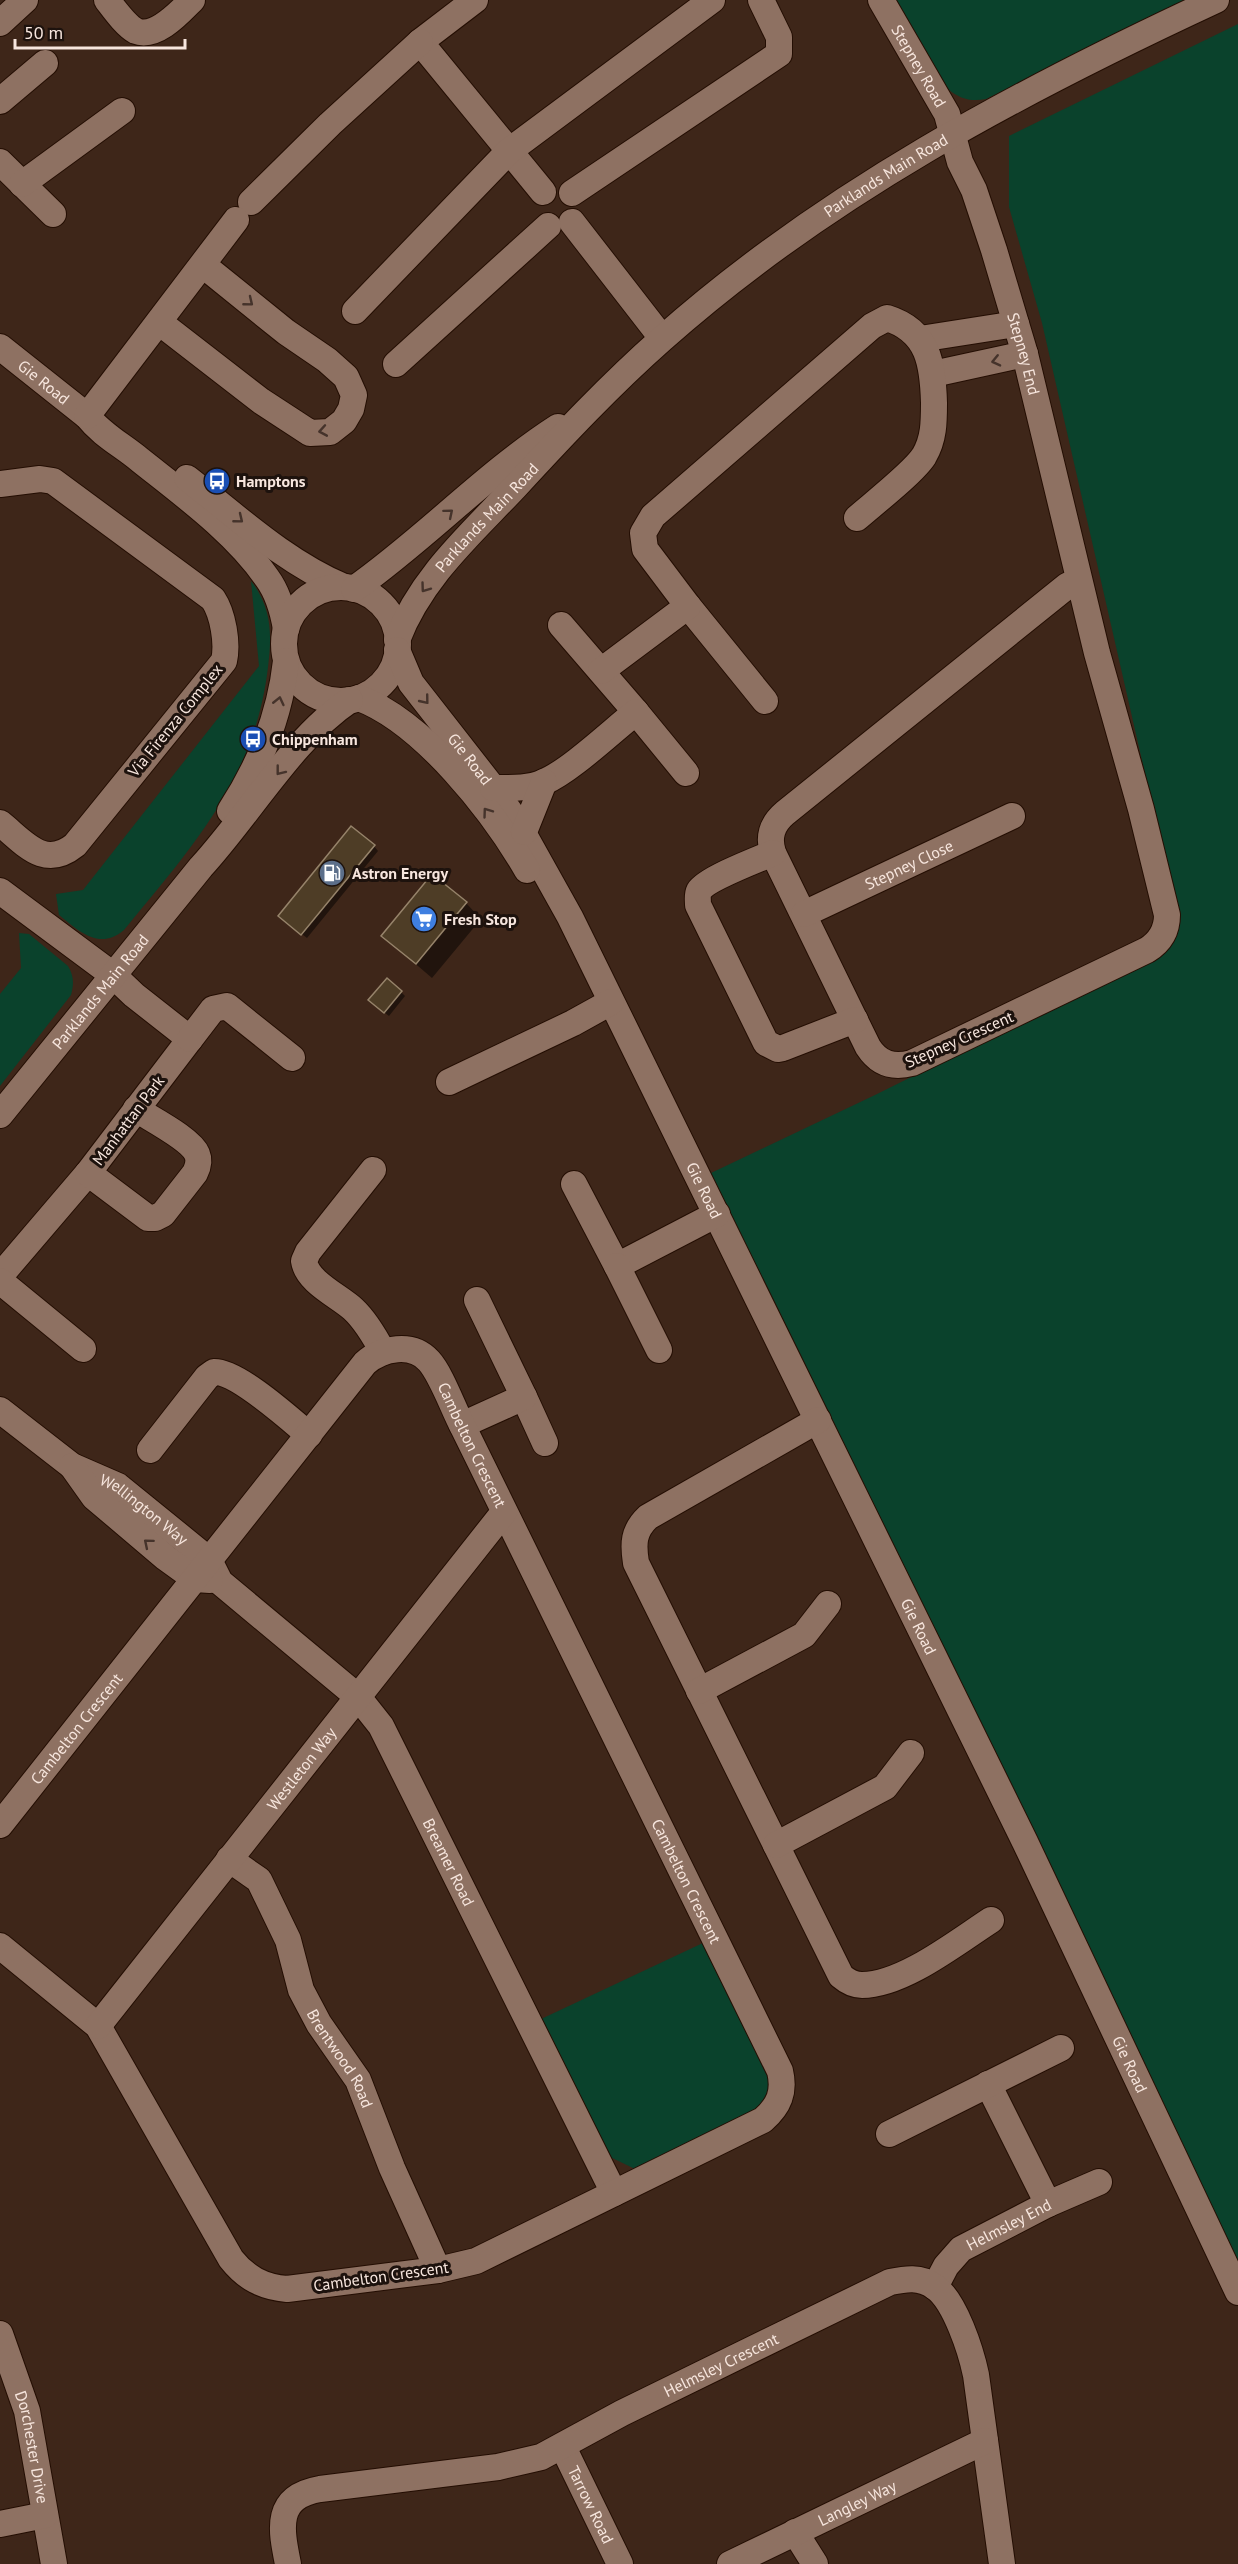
<svg xmlns="http://www.w3.org/2000/svg" width="1238" height="2564" viewBox="0 0 1238 2564" font-family="'PT Sans',sans-serif">
<style>
.green{fill:#0a422c}
.shadow{fill:#0007}
.building{fill:#4e3d26;stroke:#96836a;stroke-width:1.5}
.lines{fill:none;stroke-linecap:round;stroke-linejoin:round}
.minor-casing{stroke:#240e03;stroke-width:28}
.minor{stroke:#8e7162;stroke-width:26}
.oneway{stroke:#45332b}
.labels{text-anchor:middle;stroke-width:6;stroke-linejoin:round;paint-order:stroke}
.street-label{font-size:16px;fill:#f7e6de;stroke:#1d120d}
.poi-label{font-size:16px;font-weight:bold;fill:#f7e6de;stroke:#1d120d;text-anchor:start}
</style>
<rect width="100%" height="100%" fill="#3e2619"/>
<!-- green -->
<path class="green" d="M 893,0 L 1186,0 L 986,99 C 971,102 960,99 948,89 Z
M 1238,24 L 1238,2267 L 711,1173 L 875,1095 L 1159,954 L 1176,909 L 1042,323 L 1009,207 L 1009,136 Z
M 251,581 C 272,608 272,635 268,667 C 255,779 192,847 124,930 C 99,951 79,931 59,915 L 56,894 L 83,890 L 259,666 Z
M 19,933 L 29,934 L 68,966 C 74,976 74,984 71,995 L 0,1086 L 0,994 L 21,968 Z
M 705,1942 L 769,2074 L 768,2097 L 760,2111 L 635,2169 L 606,2155 L 539,2020 Z"/>
<!-- shadow -->
<path class="shadow" d="M 374,846 L 378,851 L 307,938 L 285,921 Z
M 466,903 L 481,919 L 432,978 L 383,936 Z
M 401,992 L 405,996 L 389,1016 L 375,1005 Z"/>
<!-- building -->
<path class="building" d="M 351,826 L 375,845 L 301,935 L 278,916 Z
M 432,874 L 467,902 L 416,964 L 381,936 Z
M 387,978 L 402,991 L 384,1013 L 368,1000 Z"/>
<g class="lines">
<defs>
<g id="minor">
<path d="M 107,0 C 114,9 126,26 136,31 C 156,39 180,12 192,0"/>
<path d="M 475,0 L 420,42 L 543,192"/>
<path id="s1" d="M 881,0 L 947,114 L 960,162 L 974,190 L 994,250 L 1025,354 L 1097,653 L 1141,809 L 1167,915 C 1167,931 1160,942 1147,950 L 912,1063 C 893,1068 879,1064 868,1047 L 773,853 C 768,837 772,824 785,813 L 1067,586 L 1079,580"/>
<path d="M 0,23 L 25,0"/>
<path d="M 0,101 L 45,63"/>
<path d="M 0,162 L 53,214"/>
<path d="M 22,184 L 122,111"/>
<path d="M 572,193 L 779,54 L 779,37 L 761,0"/>
<path d="M 251,202 L 330,124 L 420,42"/>
<path d="M 572,222 L 662,338"/>
<path d="M 355,311 L 509,151 L 712,0"/>
<path d="M 159,322 L 261,401 L 310,433 L 330,432 L 344,421 L 351,409 L 354,395 L 346,377 L 327,360 L 286,332 L 203,265"/>
<path d="M 920,339 L 1016,324"/>
<path id="s2" d="M 0,347 L 87,416 C 102,435 122,445 140,460 C 184,495 235,532 267,578 C 278,593 283,611 286,629"/>
<path d="M 396,364 L 548,226"/>
<path d="M 933,374 L 1025,354"/>
<path d="M 87,416 L 236,220"/>
<path d="M 187,478 C 237,517 285,562 344,587"/>
<path d="M 0,484 L 40,479 L 53,481 L 213,599 C 223,614 228,643 224,661 L 75,845 C 44,870 25,843 0,823"/>
<circle cx="341" cy="644" r="57"/>
<path d="M 354,589 C 425,539 485,474 558,427"/>
<path d="M 688,606 L 765,701"/>
<path d="M 561,625 L 636,712"/>
<path id="s3" d="M 397,640 C 421,577 472,533 516,486 C 563,435 610,385 662,339 C 825,194 1020,91 1216,0"/>
<path id="s4" d="M 397,650 L 411,683 L 493,788 L 517,822 L 570,917 L 1025,1842 L 1238,2292"/>
<path d="M 601,671 L 688,606 L 645,549 L 643,533 L 653,516 L 872,326 L 887,318 C 929,331 933,365 934,403 C 934,422 934,439 924,456 C 914,472 873,504 857,518"/>
<path d="M 359,698 C 423,722 493,811 527,870"/>
<path d="M 493,788 C 509,788 529,789 544,782 C 570,771 612,731 636,712 L 686,773"/>
<path d="M 230,811 C 260,765 280,716 286,661"/>
<path d="M 524,832 L 544,782"/>
<path d="M 773,853 C 759,859 706,879 699,891 C 697,895 698,900 698,905 L 766,1043 L 778,1049 L 783,1048 L 855,1020"/>
<path d="M 0,891 L 113,975 L 134,995 L 190,1039 L 88,1173 L 0,1276"/>
<path id="s5" d="M 804,914 L 1012,816"/>
<path d="M 190,1039 L 213,1009 L 227,1006 L 292,1058"/>
<path d="M 449,1082 L 573,1023 L 611,1002"/>
<path id="s6" d="M 0,1115 L 201,867 C 249,815 293,738 350,700"/>
<path d="M 373,1170 L 308,1252 L 304,1261 C 307,1282 339,1296 353,1309 C 366,1321 375,1337 383,1352"/>
<path d="M 88,1173 L 148,1218 L 155,1218 L 163,1214 L 195,1173 C 198,1167 200,1161 197,1154 C 191,1139 151,1119 136,1109"/>
<path d="M 574,1184 L 617,1266 L 717,1214"/>
<path d="M 617,1266 L 659,1350"/>
<path d="M 0,1281 L 83,1349"/>
<path d="M 524,1397 L 545,1443"/>
<path id="s7" d="M 0,1410 L 72,1466 L 118,1486 L 209,1560 L 220,1582 L 358,1697 L 381,1726 L 614,2193"/>
<path d="M 818,1420 L 648,1517 C 633,1531 633,1544 636,1563 L 841,1976 C 848,1982 854,1985 862,1985 C 903,1985 957,1942 991,1920"/>
<path d="M 462,1425 L 524,1397 L 477,1300"/>
<path d="M 150,1450 L 207,1377 L 214,1372 C 237,1371 290,1419 309,1435"/>
<path d="M 72,1466 L 94,1497 L 166,1558 L 195,1579 L 210,1580"/>
<path d="M 699,1691 L 804,1635 L 828,1604"/>
<path id="s8" d="M 0,1825 L 365,1363 C 382,1348 412,1342 429,1361 C 441,1374 453,1408 462,1425 L 780,2071 C 785,2092 779,2106 763,2120 L 476,2261 L 438,2270 L 287,2289 C 263,2287 246,2278 231,2259 L 98,2026 L 0,1946"/>
<path d="M 776,1845 L 885,1787 L 911,1753"/>
<path id="s9" d="M 229,1859 L 259,1880 L 288,1940 L 301,1990 L 319,2024 L 358,2080 L 392,2168 L 438,2270"/>
<path id="s10" d="M 98,2026 L 504,1512"/>
<path d="M 988,2084 L 1048,2204"/>
<path d="M 889,2134 L 1061,2048"/>
<path id="s11" d="M 935,2287 L 946,2266 L 961,2249 L 1048,2204 L 1099,2182"/>
<path id="s12" d="M 0,2334 L 27,2411 L 54,2564"/>
<path id="s13" d="M 563,2447 L 620,2564"/>
<path d="M 0,2524 L 45,2515"/>
<path d="M 795,2532 L 815,2564"/>
<path id="s14" d="M 288,2564 C 281,2529 274,2497 320,2489 L 498,2467 L 541,2457 L 622,2413 L 890,2282 C 905,2279 920,2276 935,2287 C 955,2301 971,2351 976,2375 L 1002,2564"/>
<path id="s15" d="M 730,2564 L 985,2441"/>
</g>
</defs>
<!-- minor casing -->
<use href="#minor" class="minor-casing"/>
<!-- minor -->
<use href="#minor" class="minor"/>
</g>
<!-- one-way arrows -->
<defs><path id="oneway-chevron" d="M-2-3.5L2.5 0L-2 3.5" fill="none" stroke-width="1.6" stroke-linecap="round" stroke-linejoin="round" transform="scale(1.5)"/></defs>
<g class="oneway">
<use href="#oneway-chevron" transform="translate(249 302) rotate(39)"/>
<use href="#oneway-chevron" transform="translate(996 361) rotate(167)"/>
<use href="#oneway-chevron" transform="translate(323 431) rotate(170)"/>
<use href="#oneway-chevron" transform="translate(449 513) rotate(-40)"/>
<use href="#oneway-chevron" transform="translate(239 519) rotate(39)"/>
<use href="#oneway-chevron" transform="translate(425 588) rotate(126)"/>
<use href="#oneway-chevron" transform="translate(425 700) rotate(51)"/>
<use href="#oneway-chevron" transform="translate(279 701) rotate(-77)"/>
<use href="#oneway-chevron" transform="translate(280 771) rotate(128)"/>
<use href="#oneway-chevron" transform="translate(487 812) rotate(-126)"/>
<use href="#oneway-chevron" transform="translate(148 1543) rotate(-140)"/>
</g>
<!-- icons -->
<defs>
<symbol id="bus-disc" viewBox="-11 -11 22 22"><circle r="9.5" fill="#1a4fb4" stroke="#1d120d"/><path d="M-5-6H5V4H4V6H2V4H-2V6H-4V4H-5ZM-3.5-4V0h7V-4ZM-3.5 1.2v1.5H-2V1.2ZM2 1.2v1.5H3.5V1.2Z" fill="#fff"/></symbol>
<symbol id="fuel-disc" viewBox="-11 -11 22 22"><circle r="9.5" fill="#5c6f8a" stroke="#1d120d"/><path d="M-5.5-6h7V0h2V4h1.3V-2.5L3-4.5l.8-.8L6-3V5H2.5V1h-1V6h-7ZM-4.2-4.7v3.2H.2V-4.7Z" fill="#fff"/></symbol>
<symbol id="supermarket-disc" viewBox="-11 -11 22 22"><circle r="9.5" fill="#3f7fe0" stroke="#1d120d"/><path d="M-6-5.5h2.5l.6 2H6L4.5 2H-2.5L-4.4-4H-6ZM-1.5 3.2a1.3 1.3 0 1 0 .1 0ZM3 3.2a1.3 1.3 0 1 0 .1 0Z" fill="#fff"/></symbol>
</defs>
<g fill-rule="evenodd">
<use href="#bus-disc" x="202" y="466" width="30" height="30"/>
<use href="#bus-disc" x="238" y="724" width="30" height="30"/>
<use href="#fuel-disc" x="317" y="858" width="30" height="30"/>
<use href="#supermarket-disc" x="409" y="904" width="30" height="30"/>
</g>
<g class="labels">
<!-- street labels -->
<g class="street-label">
<text dy="6" stroke="none"><textPath href="#s1" startOffset="76">Stepney Road</textPath></text>
<text dy="6" stroke="none"><textPath href="#s3" startOffset="681">Parklands Main Road</textPath></text>
<text dy="6" stroke="none"><textPath href="#s1" startOffset="384">Stepney End</textPath></text>
<text dy="6" stroke="none"><textPath href="#s2" startOffset="56">Gie Road</textPath></text>
<text dy="6" stroke="none"><textPath href="#s3" startOffset="153">Parklands Main Road</textPath></text>
<text transform="translate(175 720) rotate(-51)" y="6">Via Firenza Complex</text>
<text dy="6" stroke="none"><textPath href="#s4" startOffset="132">Gie Road</textPath></text>
<text dy="6" stroke="none"><textPath href="#s5" startOffset="116">Stepney Close</textPath></text>
<text dy="6" stroke="none"><textPath href="#s6" startOffset="159">Parklands Main Road</textPath></text>
<text transform="translate(959 1039) rotate(-24)" y="6">Stepney Crescent</text>
<text transform="translate(128 1120) rotate(-53)" y="6">Manhattan Park</text>
<text dy="6" stroke="none"><textPath href="#s4" startOffset="624">Gie Road</textPath></text>
<text dy="6" stroke="none"><textPath href="#s8" startOffset="754">Cambelton Crescent</textPath></text>
<text dy="6" stroke="none"><textPath href="#s7" startOffset="176">Wellington Way</textPath></text>
<text dy="6" stroke="none"><textPath href="#s4" startOffset="1110">Gie Road</textPath></text>
<text dy="6" stroke="none"><textPath href="#s8" startOffset="123">Cambelton Crescent</textPath></text>
<text dy="6" stroke="none"><textPath href="#s10" startOffset="328">Westleton Way</textPath></text>
<text dy="6" stroke="none"><textPath href="#s7" startOffset="652">Breamer Road</textPath></text>
<text dy="6" stroke="none"><textPath href="#s8" startOffset="1240">Cambelton Crescent</textPath></text>
<text dy="6" stroke="none"><textPath href="#s9" startOffset="234">Brentwood Road</textPath></text>
<text dy="6" stroke="none"><textPath href="#s4" startOffset="1596">Gie Road</textPath></text>
<text dy="6" stroke="none"><textPath href="#s11" startOffset="100">Helmsley End</textPath></text>
<text transform="translate(381 2276) rotate(-8)" y="6">Cambelton Crescent</text>
<text dy="6" stroke="none"><textPath href="#s14" startOffset="522">Helmsley Crescent</textPath></text>
<text dy="6" stroke="none"><textPath href="#s12" startOffset="118">Dorchester Drive</textPath></text>
<text dy="6" stroke="none"><textPath href="#s15" startOffset="141">Langley Way</textPath></text>
<text dy="6" stroke="none"><textPath href="#s13" startOffset="64">Tarrow Road</textPath></text>
</g>
<!-- poi labels -->
<g class="poi-label">
<text x="236" y="487">Hamptons</text>
<text x="272" y="745">Chippenham</text>
<text x="352" y="879">Astron Energy</text>
<text x="444" y="925">Fresh Stop</text>
</g>
</g>
<!-- scale -->
<path d="M15 39v9h170v-9" fill="none" stroke="#f7e6de" stroke-width="3"/>
<text x="24" y="39" font-size="18" fill="#f7e6de" stroke="#1d120d" stroke-width="4.5" paint-order="stroke">50 m</text>
</svg>
